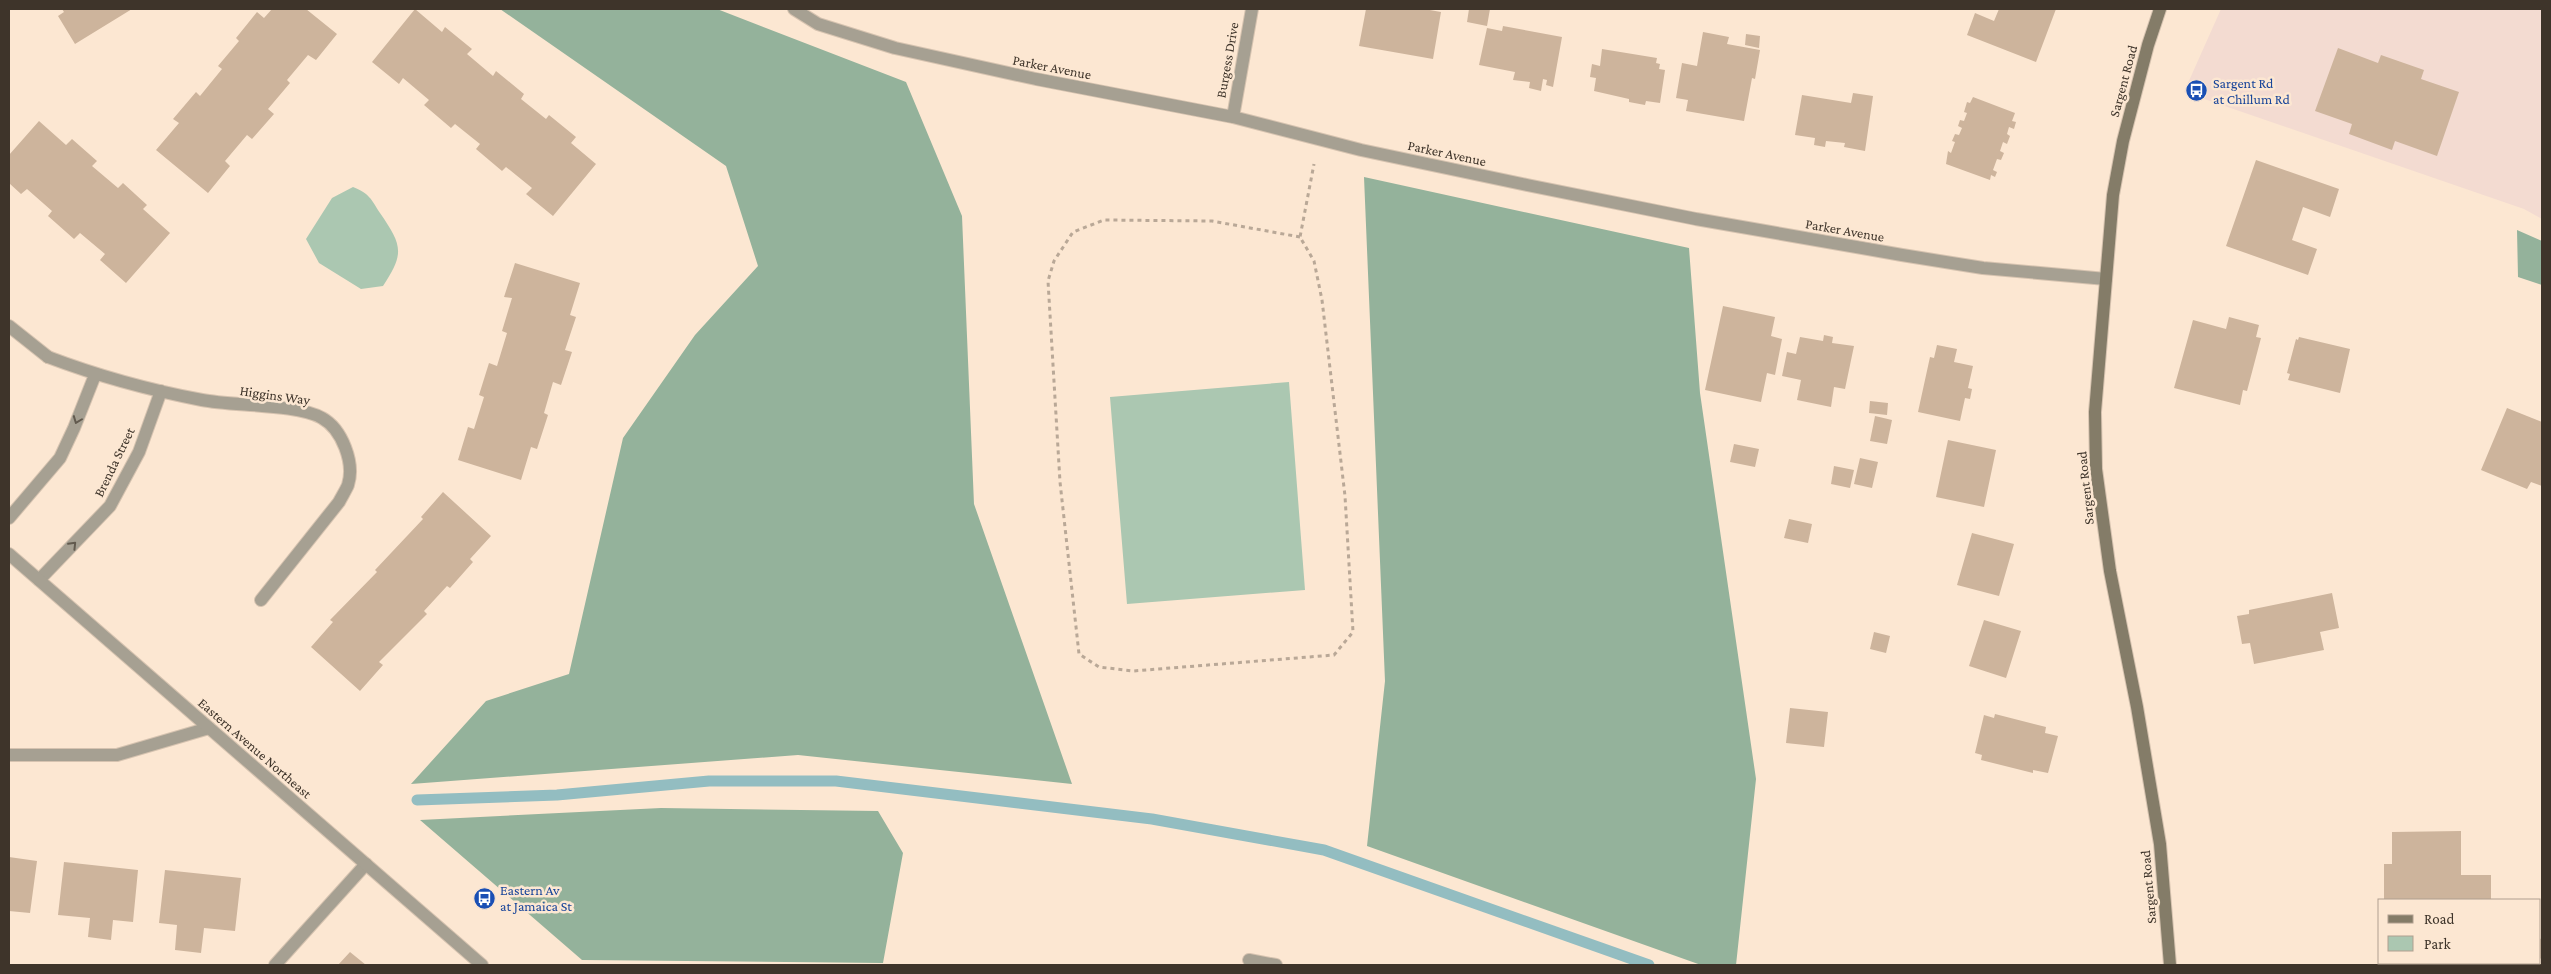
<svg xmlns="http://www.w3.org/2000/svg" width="2551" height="974" viewBox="0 0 2551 974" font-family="'Crimson Pro',serif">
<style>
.commercial{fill:#f3dbd1}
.green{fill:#abc7b1}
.forest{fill:#94b29b}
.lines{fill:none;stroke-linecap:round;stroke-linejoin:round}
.stream{stroke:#93bdc1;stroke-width:11}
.building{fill:#cdb49c}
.service-casing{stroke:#d6c3b0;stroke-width:14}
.minor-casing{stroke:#d6c3b0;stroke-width:14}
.tertiary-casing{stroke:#d6c3b0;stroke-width:14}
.secondary-casing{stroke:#d6c3b0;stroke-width:14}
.path{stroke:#b9a897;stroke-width:3;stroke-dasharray:4 4;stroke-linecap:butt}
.service{stroke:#a6a092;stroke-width:12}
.minor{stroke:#a6a092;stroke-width:12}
.tertiary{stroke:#a6a092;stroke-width:12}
.secondary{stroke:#847c68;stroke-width:12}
.oneway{stroke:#625a4e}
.labels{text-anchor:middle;stroke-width:5;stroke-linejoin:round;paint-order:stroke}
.street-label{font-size:14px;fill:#3e342a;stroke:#fce7d2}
.transit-label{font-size:14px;fill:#164399;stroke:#fce7d2;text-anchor:start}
</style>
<rect width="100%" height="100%" fill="#fce7d2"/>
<!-- commercial -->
<path class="commercial" d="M 2221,9 L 2542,9 L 2542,219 L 2524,209 L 2184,92 Z"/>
<!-- green -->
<path class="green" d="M 353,187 C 370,194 371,199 380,213 C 402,245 405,253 383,286 L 361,289 L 319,263 L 306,239 L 332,198 Z
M 1289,382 L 1305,590 L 1127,604 L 1110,397 Z"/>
<!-- forest -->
<path class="forest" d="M 500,9 L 717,9 L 906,82 L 962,216 L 974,504 L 1072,784 L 798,755 L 411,784 L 486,701 L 569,674 L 623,438 L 695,335 L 758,266 L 726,166 Z
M 1364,177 L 1689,248 L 1700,393 L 1756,779 L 1736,965 L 1701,965 L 1367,846 L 1385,681 Z
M 2517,230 L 2542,241 L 2542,285 L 2518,277 Z
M 661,808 L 878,811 L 903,853 L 883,963 L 582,960 L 420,820 Z"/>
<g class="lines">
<!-- stream -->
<path class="stream" d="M 417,800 L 557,795 L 709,781 L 836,781 L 1152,819 L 1324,850 L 1649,965"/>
</g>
<!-- building -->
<path class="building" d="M 62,9 L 132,9 L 75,44 L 58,16 L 64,12 Z
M 272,9 L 306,9 L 337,34 L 316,60 L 308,55 L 287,80 L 290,83 L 268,109 L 274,114 L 252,139 L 247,135 L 225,161 L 230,166 L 208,193 L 156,150 L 179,123 L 173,119 L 196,92 L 200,96 L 222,69 L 218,66 L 239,41 L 236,38 L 257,12 L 264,18 Z
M 415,9 L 442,32 L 445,27 L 472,49 L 467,54 L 493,76 L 496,71 L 524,94 L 521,99 L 546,119 L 549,115 L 576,137 L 571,143 L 596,164 L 553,216 L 526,194 L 532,188 L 506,167 L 502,171 L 476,149 L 480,144 L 455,124 L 451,128 L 424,105 L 429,100 L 403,78 L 399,84 L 372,62 Z
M 1366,9 L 1424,9 L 1441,12 L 1433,59 L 1359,46 Z
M 1469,9 L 1490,9 L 1487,26 L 1467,22 Z
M 1999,9 L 2056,9 L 2036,62 L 1967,35 L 1975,13 L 1994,21 Z
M 1503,26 L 1562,37 L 1553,87 L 1546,85 L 1547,80 L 1543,79 L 1541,91 L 1529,88 L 1530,82 L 1513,80 L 1515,72 L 1479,65 L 1487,28 L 1502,31 Z
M 1703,32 L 1729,37 L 1727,44 L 1760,50 L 1755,79 L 1752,78 L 1744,121 L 1686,111 L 1688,100 L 1676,98 L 1682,63 L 1697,66 Z
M 1746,34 L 1760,36 L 1759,48 L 1745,45 Z
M 2338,48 L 2378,63 L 2381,55 L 2424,70 L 2421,79 L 2459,92 L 2437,156 L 2395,141 L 2392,150 L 2349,134 L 2352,124 L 2315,111 Z
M 1602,49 L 1657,58 L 1656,63 L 1660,64 L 1659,69 L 1665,70 L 1660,103 L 1646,101 L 1645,105 L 1629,102 L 1629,99 L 1594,91 L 1596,78 L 1590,77 L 1592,64 L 1600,66 Z
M 1853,93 L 1873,96 L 1865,151 L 1844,147 L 1845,143 L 1826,141 L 1825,147 L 1814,145 L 1815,138 L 1795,135 L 1802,95 L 1851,103 Z
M 1973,97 L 2015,113 L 2012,121 L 2016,122 L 2014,129 L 2009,127 L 2007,134 L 2010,136 L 2007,144 L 2003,142 L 2000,151 L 2004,153 L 2001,160 L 1997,159 L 1993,170 L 1997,172 L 1995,177 L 1991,175 L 1990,180 L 1946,164 L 1948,151 L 1951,153 L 1955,142 L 1952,141 L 1955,134 L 1959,135 L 1962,128 L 1958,126 L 1960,120 L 1964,121 L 1967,113 L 1964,112 L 1967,102 L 1970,103 Z
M 39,121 L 66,145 L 72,139 L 97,161 L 92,166 L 118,188 L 123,183 L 147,205 L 143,209 L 170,233 L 126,283 L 100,260 L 105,254 L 80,233 L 74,239 L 48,216 L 52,211 L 27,189 L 21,194 L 9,183 L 9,155 Z
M 2256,160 L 2339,189 L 2330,217 L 2303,207 L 2292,240 L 2317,249 L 2308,275 L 2226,246 Z
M 515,263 L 580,283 L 570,315 L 576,317 L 565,350 L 572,352 L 561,385 L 553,382 L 544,413 L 548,415 L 537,449 L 531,447 L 521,480 L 458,460 L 468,427 L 474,429 L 484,397 L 479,395 L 489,363 L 497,366 L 507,333 L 502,331 L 512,298 L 504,297 Z
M 1723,306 L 1775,317 L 1771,336 L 1782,339 L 1775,375 L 1767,373 L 1761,402 L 1705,390 Z
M 2229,317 L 2259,325 L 2256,337 L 2261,338 L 2247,391 L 2243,390 L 2240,405 L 2174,388 L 2193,320 L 2226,329 Z
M 1824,335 L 1833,337 L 1832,343 L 1854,346 L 1845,389 L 1834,387 L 1831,407 L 1797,400 L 1801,380 L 1782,376 L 1787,352 L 1796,354 L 1800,337 L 1823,341 Z
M 2299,337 L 2350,349 L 2340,393 L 2288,380 L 2290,374 L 2287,373 L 2296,339 L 2298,340 Z
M 1937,345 L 1957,349 L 1954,362 L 1973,366 L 1968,388 L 1972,389 L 1970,399 L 1965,398 L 1960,421 L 1918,412 L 1930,357 L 1934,358 Z
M 1870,401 L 1888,403 L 1887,415 L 1869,413 Z
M 2507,408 L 2542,422 L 2542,486 L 2531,482 L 2527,489 L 2481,470 Z
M 1875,416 L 1892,420 L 1887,444 L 1870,441 Z
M 1948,440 L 1996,450 L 1984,507 L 1936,497 Z
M 1734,444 L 1759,449 L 1755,467 L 1730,462 Z
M 1860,458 L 1878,462 L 1872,488 L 1854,484 Z
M 1834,466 L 1854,470 L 1850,488 L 1831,484 Z
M 443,492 L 491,536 L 470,559 L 473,562 L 450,588 L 447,586 L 424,611 L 427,614 L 379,662 L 383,665 L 360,691 L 311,647 L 333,622 L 330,620 L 377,572 L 375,570 L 423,519 L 421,517 Z
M 1789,519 L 1812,524 L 1808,543 L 1784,538 Z
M 1972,533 L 2014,544 L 1999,596 L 1957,585 Z
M 2332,593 L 2339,628 L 2320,632 L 2324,650 L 2254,664 L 2250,643 L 2242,644 L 2237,616 L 2249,614 L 2249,610 Z
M 1984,620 L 2021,631 L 2006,678 L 1969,666 Z
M 1874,632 L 1890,636 L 1886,653 L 1870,649 Z
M 1790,708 L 1828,712 L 1824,747 L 1786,743 Z
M 1995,714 L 2046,727 L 2045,733 L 2058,736 L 2048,773 L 2033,770 L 2033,773 L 1981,760 L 1982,755 L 1975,753 L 1984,715 L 1994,718 Z
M 2461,831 L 2461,875 L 2491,875 L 2491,900 L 2384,900 L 2384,864 L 2392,864 L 2392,832 Z
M 9,857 L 37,861 L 30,913 L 9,911 Z
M 64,862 L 138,870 L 133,922 L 113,920 L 111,940 L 88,937 L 90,918 L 58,915 Z
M 165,870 L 241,878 L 235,931 L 204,928 L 201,953 L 175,950 L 177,925 L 159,923 Z
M 2542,938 L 2542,960 L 2540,958 L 2540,939 Z
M 350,952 L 366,965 L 338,965 Z
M 2392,963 L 2454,963 L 2454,965 L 2392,965 Z"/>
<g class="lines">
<defs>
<path id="service" d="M 9,326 L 48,357
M 275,965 L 366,864"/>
<path id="minor" d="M 794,9 L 818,24 L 895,48 L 1036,79 L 1233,117 L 1361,150 L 1527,185 L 1696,219 L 1902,255 L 1983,268 L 2106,279
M 1233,117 L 1252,9
M 48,357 C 98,376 149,390 202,400 C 232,406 298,404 322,418 C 342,429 355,463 348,485 C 346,490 342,496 339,502 L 261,600
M 9,518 L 60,458 L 74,428 L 95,375
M 39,580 L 110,506 L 139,452 L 161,391
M 9,755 L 117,755 L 209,728
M 1249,960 L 1276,965"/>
<path id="tertiary" d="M 9,554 L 482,965"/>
<path id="secondary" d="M 2160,9 L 2148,45 L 2123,141 L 2113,195 L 2095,412 L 2096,469 L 2110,571 L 2137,707 L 2160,844 L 2170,965"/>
</defs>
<!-- service casing -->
<use href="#service" class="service-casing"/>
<!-- minor casing -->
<use href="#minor" class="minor-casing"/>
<!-- tertiary casing -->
<use href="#tertiary" class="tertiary-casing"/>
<!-- secondary casing -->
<use href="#secondary" class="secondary-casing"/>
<!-- path -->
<path class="path" d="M 1300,237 L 1212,221 L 1104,220 L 1073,232 L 1054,261 L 1048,281 L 1060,482 L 1079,654 L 1099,667 L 1133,671 L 1334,655 L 1353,632 L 1345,496 L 1322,300 L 1314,261 L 1300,237 L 1314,164"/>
<!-- service -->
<use href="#service" class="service"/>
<!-- minor -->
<use href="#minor" class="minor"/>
<!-- tertiary -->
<use href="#tertiary" class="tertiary"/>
<!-- secondary -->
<use href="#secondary" class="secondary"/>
</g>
<!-- one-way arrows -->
<defs><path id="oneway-chevron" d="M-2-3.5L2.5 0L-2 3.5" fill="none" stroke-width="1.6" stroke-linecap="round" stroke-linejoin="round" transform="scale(1.25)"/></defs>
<g class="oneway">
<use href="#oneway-chevron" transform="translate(77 420) rotate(111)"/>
<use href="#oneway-chevron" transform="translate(73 545) rotate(-46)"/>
</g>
<!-- icons -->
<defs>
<symbol id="bus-disc" viewBox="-11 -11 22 22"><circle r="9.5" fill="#1a4fb4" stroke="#fce7d2"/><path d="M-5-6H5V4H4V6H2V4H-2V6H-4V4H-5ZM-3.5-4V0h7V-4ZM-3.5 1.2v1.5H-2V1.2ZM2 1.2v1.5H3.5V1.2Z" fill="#fff"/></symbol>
</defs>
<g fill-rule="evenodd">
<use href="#bus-disc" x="2184" y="78" width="25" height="25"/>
<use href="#bus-disc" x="472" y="886" width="25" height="25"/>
</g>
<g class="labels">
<!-- street labels -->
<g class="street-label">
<text transform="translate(1227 60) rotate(-80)" y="5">Burgess Drive</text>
<text transform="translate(1052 67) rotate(11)" y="5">Parker Avenue</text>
<text transform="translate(2123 81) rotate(-75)" y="5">Sargent Road</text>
<text transform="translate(1447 153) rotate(12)" y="5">Parker Avenue</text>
<text transform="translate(1845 230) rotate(10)" y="5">Parker Avenue</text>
<text transform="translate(275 395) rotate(8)" y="5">Higgins Way</text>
<text transform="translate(114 462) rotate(-64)" y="5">Brenda Street</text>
<text transform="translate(2085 488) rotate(-96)" y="5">Sargent Road</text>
<text transform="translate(255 748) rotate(41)" y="5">Eastern Avenue Northeast</text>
<text transform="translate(2148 887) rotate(-95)" y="5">Sargent Road</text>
</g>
<!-- transit labels -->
<g class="transit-label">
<text x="2213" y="88">Sargent Rd<tspan x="2213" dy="16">at Chillum Rd</tspan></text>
<text x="500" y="895">Eastern Av<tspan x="500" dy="16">at Jamaica St</tspan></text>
</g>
</g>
<!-- border -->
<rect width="2551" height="974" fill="none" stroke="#3e342a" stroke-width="20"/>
<!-- legend -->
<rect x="2378" y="899" width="162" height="65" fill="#fce7d2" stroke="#b09f8f"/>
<rect x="2388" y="915" width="25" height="8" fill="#847c68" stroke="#b09f8f"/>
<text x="2424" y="924" font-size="15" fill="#3e342a">Road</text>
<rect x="2388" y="936" width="25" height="15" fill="#abc7b1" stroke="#b09f8f"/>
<text x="2424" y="949" font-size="15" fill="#3e342a">Park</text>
</svg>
